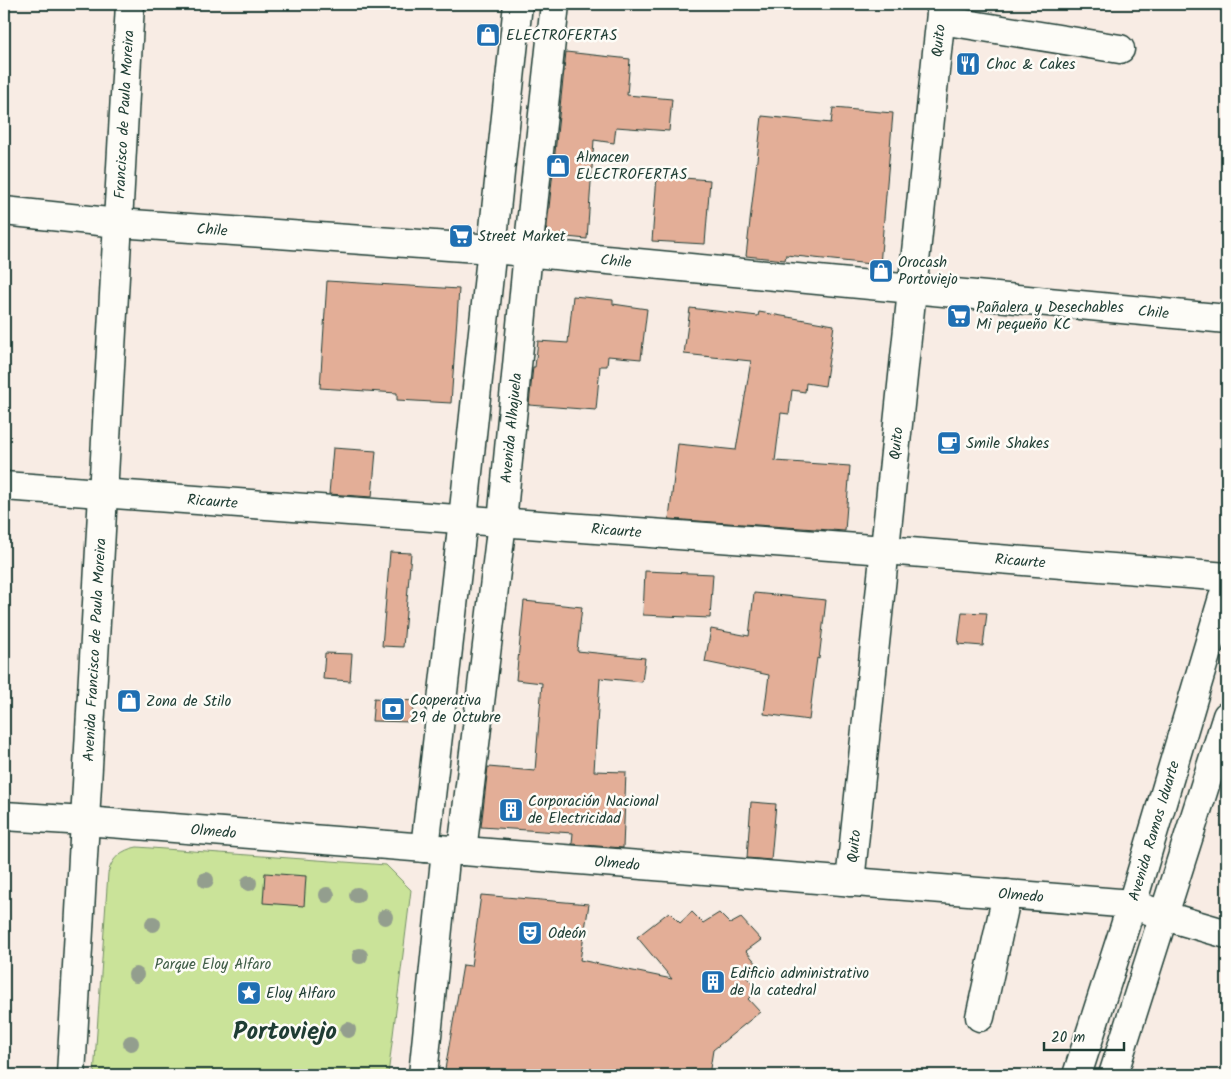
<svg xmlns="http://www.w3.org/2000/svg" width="1231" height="1079" viewBox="0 0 1231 1079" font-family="Kalam,sans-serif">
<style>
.green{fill:#cae399;stroke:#749066}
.building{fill:#e3ae97;stroke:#1f3d34}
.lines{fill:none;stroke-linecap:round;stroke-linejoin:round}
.minor-casing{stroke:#1f3d34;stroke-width:31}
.minor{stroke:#fdfcf7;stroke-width:28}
.tree{fill:#939e8e}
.labels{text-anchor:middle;stroke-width:5;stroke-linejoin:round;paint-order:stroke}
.poi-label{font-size:15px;fill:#1f3d34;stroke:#fdfcf7;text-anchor:start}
.street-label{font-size:15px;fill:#1f3d34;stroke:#fdfcf7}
.park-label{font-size:15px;fill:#415e48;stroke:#fdfcf7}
.town-label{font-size:25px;font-weight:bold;fill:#1f3d34;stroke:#fdfcf7}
</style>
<rect width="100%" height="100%" fill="#f8ece4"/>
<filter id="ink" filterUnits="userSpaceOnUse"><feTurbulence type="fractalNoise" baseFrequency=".02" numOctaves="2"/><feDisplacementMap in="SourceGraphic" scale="10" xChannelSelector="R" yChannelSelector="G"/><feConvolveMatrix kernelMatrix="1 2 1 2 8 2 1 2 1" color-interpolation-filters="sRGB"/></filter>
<g filter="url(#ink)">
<!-- green -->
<path class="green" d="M 137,847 L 386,865 L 411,890 L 388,1075 L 94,1075 L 108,873 C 112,858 121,850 137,847 Z"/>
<!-- building -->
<path class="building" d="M 566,52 L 630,59 L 627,95 L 672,99 L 669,131 L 616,127 L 614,143 L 594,140 L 587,239 L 546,235 Z
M 833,108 L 893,113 L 880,265 L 786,255 L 785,260 L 746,256 L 762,116 L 831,123 Z
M 657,176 L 710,180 L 705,244 L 652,241 Z
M 327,281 L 459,289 L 451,403 L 397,400 L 397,393 L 320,388 Z
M 573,296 L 613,300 L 613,304 L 647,309 L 641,359 L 608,356 L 607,366 L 600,366 L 596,410 L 529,405 L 533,367 L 535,367 L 538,341 L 568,343 Z
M 690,308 L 758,316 L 759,312 L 834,325 L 825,386 L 806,383 L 805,392 L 792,390 L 789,414 L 781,413 L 775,461 L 850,466 L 845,531 L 669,519 L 678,444 L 736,450 L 751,361 L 684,354 Z
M 333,448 L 376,451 L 372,497 L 329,494 Z
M 390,552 L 411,553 L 403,647 L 382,646 Z
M 645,571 L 713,574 L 710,618 L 643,615 Z
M 754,593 L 826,600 L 819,659 L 817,658 L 809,720 L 764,714 L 769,675 L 705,662 L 711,629 L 749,636 Z
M 524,601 L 582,607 L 577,651 L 645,658 L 642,682 L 600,678 L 594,771 L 626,772 L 623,848 L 572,844 L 573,833 L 481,827 L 488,767 L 535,771 L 542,683 L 516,680 Z
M 962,612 L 987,613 L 983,646 L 958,644 Z
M 325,653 L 352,654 L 350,681 L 323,679 Z
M 374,698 L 414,701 L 412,722 L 372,721 Z
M 751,802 L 776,804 L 771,860 L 747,858 Z
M 265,873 L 306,876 L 304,906 L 263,903 Z
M 481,895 L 589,904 L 580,960 L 672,979 L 637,937 L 669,912 L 680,923 L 692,912 L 703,923 L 719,913 L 730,924 L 741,918 L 761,940 L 746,951 L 758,965 L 745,975 L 757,990 L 748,999 L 760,1012 L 713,1050 L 709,1075 L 444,1075 L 463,965 L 471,966 Z"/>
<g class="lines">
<defs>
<g id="minor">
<path d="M 941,20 L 1120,49"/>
<path id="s1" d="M 4,211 L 118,223 L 492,249 L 1227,319"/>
<path id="s2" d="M 4,486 L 885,550 L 1227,577"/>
<path id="s3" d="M 4,816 L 85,821 L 1132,904 L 1165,916 L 1227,934"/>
<path d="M 425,848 L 463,519 L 518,4"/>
<path id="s4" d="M 462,851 L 502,522 L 528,252 L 555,4"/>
<path id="s5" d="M 850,882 L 942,4"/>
<path d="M 980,1017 L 1007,894"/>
<path id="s6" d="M 71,1075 L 130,4"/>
<path d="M 423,1075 L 446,850"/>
<path id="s7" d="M 1077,1075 L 1132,904 L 1227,584"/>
<path d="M 1113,1075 L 1227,716"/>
</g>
</defs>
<!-- minor casing -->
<use href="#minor" class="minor-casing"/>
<!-- minor -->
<use href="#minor" class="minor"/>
</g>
<!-- trees -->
<g class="tree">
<circle cx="206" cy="880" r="8"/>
<circle cx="249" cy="883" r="8"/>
<circle cx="327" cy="895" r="8"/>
<circle cx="357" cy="895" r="8"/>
<circle cx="385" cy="917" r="8"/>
<circle cx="153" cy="924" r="8"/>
<circle cx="360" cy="956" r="8"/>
<circle cx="136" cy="975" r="8"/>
<circle cx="348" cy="1030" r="8"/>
<circle cx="131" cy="1043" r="8"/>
</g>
</g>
<!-- icons -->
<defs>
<symbol id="shop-square" viewBox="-11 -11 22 22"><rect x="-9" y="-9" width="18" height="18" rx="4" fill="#1f6fb2" stroke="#fdfcf7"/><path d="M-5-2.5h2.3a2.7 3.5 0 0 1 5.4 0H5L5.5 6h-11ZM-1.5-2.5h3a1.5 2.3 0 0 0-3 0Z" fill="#fff"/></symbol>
<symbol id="restaurant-square" viewBox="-11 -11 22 22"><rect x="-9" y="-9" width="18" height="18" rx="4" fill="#1f6fb2" stroke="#fdfcf7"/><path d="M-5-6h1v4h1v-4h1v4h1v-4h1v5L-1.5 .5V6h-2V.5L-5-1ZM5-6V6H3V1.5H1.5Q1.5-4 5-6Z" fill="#fff"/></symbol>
<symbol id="supermarket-square" viewBox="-11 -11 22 22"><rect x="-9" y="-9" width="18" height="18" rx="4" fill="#1f6fb2" stroke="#fdfcf7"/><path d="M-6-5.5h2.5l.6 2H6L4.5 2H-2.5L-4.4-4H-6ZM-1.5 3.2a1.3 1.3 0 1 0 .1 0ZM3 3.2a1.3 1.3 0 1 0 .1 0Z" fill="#fff"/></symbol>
<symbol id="cafe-square" viewBox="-11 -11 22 22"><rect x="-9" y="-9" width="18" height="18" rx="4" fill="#1f6fb2" stroke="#fdfcf7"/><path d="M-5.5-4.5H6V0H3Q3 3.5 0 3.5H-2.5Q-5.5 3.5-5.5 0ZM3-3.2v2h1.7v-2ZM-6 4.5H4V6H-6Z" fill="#fff"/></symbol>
<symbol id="bank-square" viewBox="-11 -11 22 22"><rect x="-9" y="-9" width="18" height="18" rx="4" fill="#1f6fb2" stroke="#fdfcf7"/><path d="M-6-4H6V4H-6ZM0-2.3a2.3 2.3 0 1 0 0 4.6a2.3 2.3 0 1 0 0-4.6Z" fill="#fff"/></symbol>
<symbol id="building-square" viewBox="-11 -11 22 22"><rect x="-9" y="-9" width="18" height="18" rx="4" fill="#1f6fb2" stroke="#fdfcf7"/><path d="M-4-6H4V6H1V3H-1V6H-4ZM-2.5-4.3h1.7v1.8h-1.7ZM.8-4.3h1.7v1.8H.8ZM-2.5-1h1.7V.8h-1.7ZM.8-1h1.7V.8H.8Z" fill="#fff"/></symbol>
<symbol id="theatre-square" viewBox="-11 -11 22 22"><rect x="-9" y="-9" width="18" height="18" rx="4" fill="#1f6fb2" stroke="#fdfcf7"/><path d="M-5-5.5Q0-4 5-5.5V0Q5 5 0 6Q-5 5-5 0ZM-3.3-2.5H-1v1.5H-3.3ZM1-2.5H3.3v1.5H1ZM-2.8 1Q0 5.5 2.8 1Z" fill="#fff"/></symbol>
<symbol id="sight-square" viewBox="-11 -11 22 22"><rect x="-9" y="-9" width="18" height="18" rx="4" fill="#1f6fb2" stroke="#fdfcf7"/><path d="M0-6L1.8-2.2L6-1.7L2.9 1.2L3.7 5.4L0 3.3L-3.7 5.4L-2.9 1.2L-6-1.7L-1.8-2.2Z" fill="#fff"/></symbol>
</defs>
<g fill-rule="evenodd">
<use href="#shop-square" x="474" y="21" width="28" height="28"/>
<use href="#restaurant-square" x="954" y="50" width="28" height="28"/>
<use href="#shop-square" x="544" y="152" width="28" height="28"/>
<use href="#supermarket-square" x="447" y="222" width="28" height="28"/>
<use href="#shop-square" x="867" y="257" width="28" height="28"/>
<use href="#supermarket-square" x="945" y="302" width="28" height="28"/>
<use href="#cafe-square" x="935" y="429" width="28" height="28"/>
<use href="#shop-square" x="115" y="687" width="28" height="28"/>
<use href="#bank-square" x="379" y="695" width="28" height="28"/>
<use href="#building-square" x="497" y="796" width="28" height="28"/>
<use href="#theatre-square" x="516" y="919" width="28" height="28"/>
<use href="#building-square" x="699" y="968" width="28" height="28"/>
<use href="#sight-square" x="235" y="979" width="28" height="28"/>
</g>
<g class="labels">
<!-- poi labels -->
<g class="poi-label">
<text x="506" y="40">ELECTROFERTAS</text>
<text x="986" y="69">Choc &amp; Cakes</text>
<text x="576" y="162">Almacen<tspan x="576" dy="17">ELECTROFERTAS</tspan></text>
<text x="478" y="241">Street Market</text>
<text x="898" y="267">Orocash<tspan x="898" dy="17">Portoviejo</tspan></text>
<text x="976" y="312">Pañalera y Desechables<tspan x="976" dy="17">Mi pequeño KC</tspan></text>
<text x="966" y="448">Smile Shakes</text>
<text x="410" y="705">Cooperativa<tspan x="410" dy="17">29 de Octubre</tspan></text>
<text x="146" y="706">Zona de Stilo</text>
<text x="528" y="806">Corporación Nacional<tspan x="528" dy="17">de Electricidad</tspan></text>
<text x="548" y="938">Odeón</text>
<text x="730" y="978">Edificio administrativo<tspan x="730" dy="17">de la catedral</tspan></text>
<text x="266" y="998">Eloy Alfaro</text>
</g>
<!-- street labels -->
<g class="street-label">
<text dy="5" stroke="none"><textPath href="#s5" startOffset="846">Quito</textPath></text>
<text dy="5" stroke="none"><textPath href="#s6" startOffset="962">Francisco de Paula Moreira</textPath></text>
<text dy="5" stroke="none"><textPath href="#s1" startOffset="209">Chile</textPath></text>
<text dy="5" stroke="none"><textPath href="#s1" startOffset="614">Chile</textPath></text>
<text dy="5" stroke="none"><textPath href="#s1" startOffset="1154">Chile</textPath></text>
<text dy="5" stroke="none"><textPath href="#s4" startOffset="426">Avenida Alhajuela</textPath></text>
<text dy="5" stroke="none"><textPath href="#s5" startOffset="441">Quito</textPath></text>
<text dy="5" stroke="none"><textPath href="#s2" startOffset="209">Ricaurte</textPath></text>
<text dy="5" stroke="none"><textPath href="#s2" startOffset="614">Ricaurte</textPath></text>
<text dy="5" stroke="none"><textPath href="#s2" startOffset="1019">Ricaurte</textPath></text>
<text dy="5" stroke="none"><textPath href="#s6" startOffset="426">Avenida Francisco de Paula Moreira</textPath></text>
<text dy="5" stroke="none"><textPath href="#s7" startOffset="256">Avenida Ramos Iduarte</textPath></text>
<text dy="5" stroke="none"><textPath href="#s3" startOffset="210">Olmedo</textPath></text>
<text dy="5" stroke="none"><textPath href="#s5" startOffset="36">Quito</textPath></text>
<text dy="5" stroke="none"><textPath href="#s3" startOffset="615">Olmedo</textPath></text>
<text dy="5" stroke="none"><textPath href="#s3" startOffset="1020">Olmedo</textPath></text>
</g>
<!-- park labels -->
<g class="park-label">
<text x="213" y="969">Parque Eloy Alfaro</text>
</g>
<!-- town labels -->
<g class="town-label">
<text x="285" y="1039">Portoviejo</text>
</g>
</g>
<!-- margin -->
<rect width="1231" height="1079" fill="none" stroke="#fdfcf7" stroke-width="20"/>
<rect x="10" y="10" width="1211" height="1059" fill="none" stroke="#1f3d34" stroke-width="2" filter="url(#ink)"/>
<!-- scale -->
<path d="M1044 1042v8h80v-8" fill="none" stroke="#1f3d34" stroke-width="2.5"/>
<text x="1051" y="1042" font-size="15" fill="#1f3d34" stroke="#fdfcf7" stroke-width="4" paint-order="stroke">20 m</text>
</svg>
